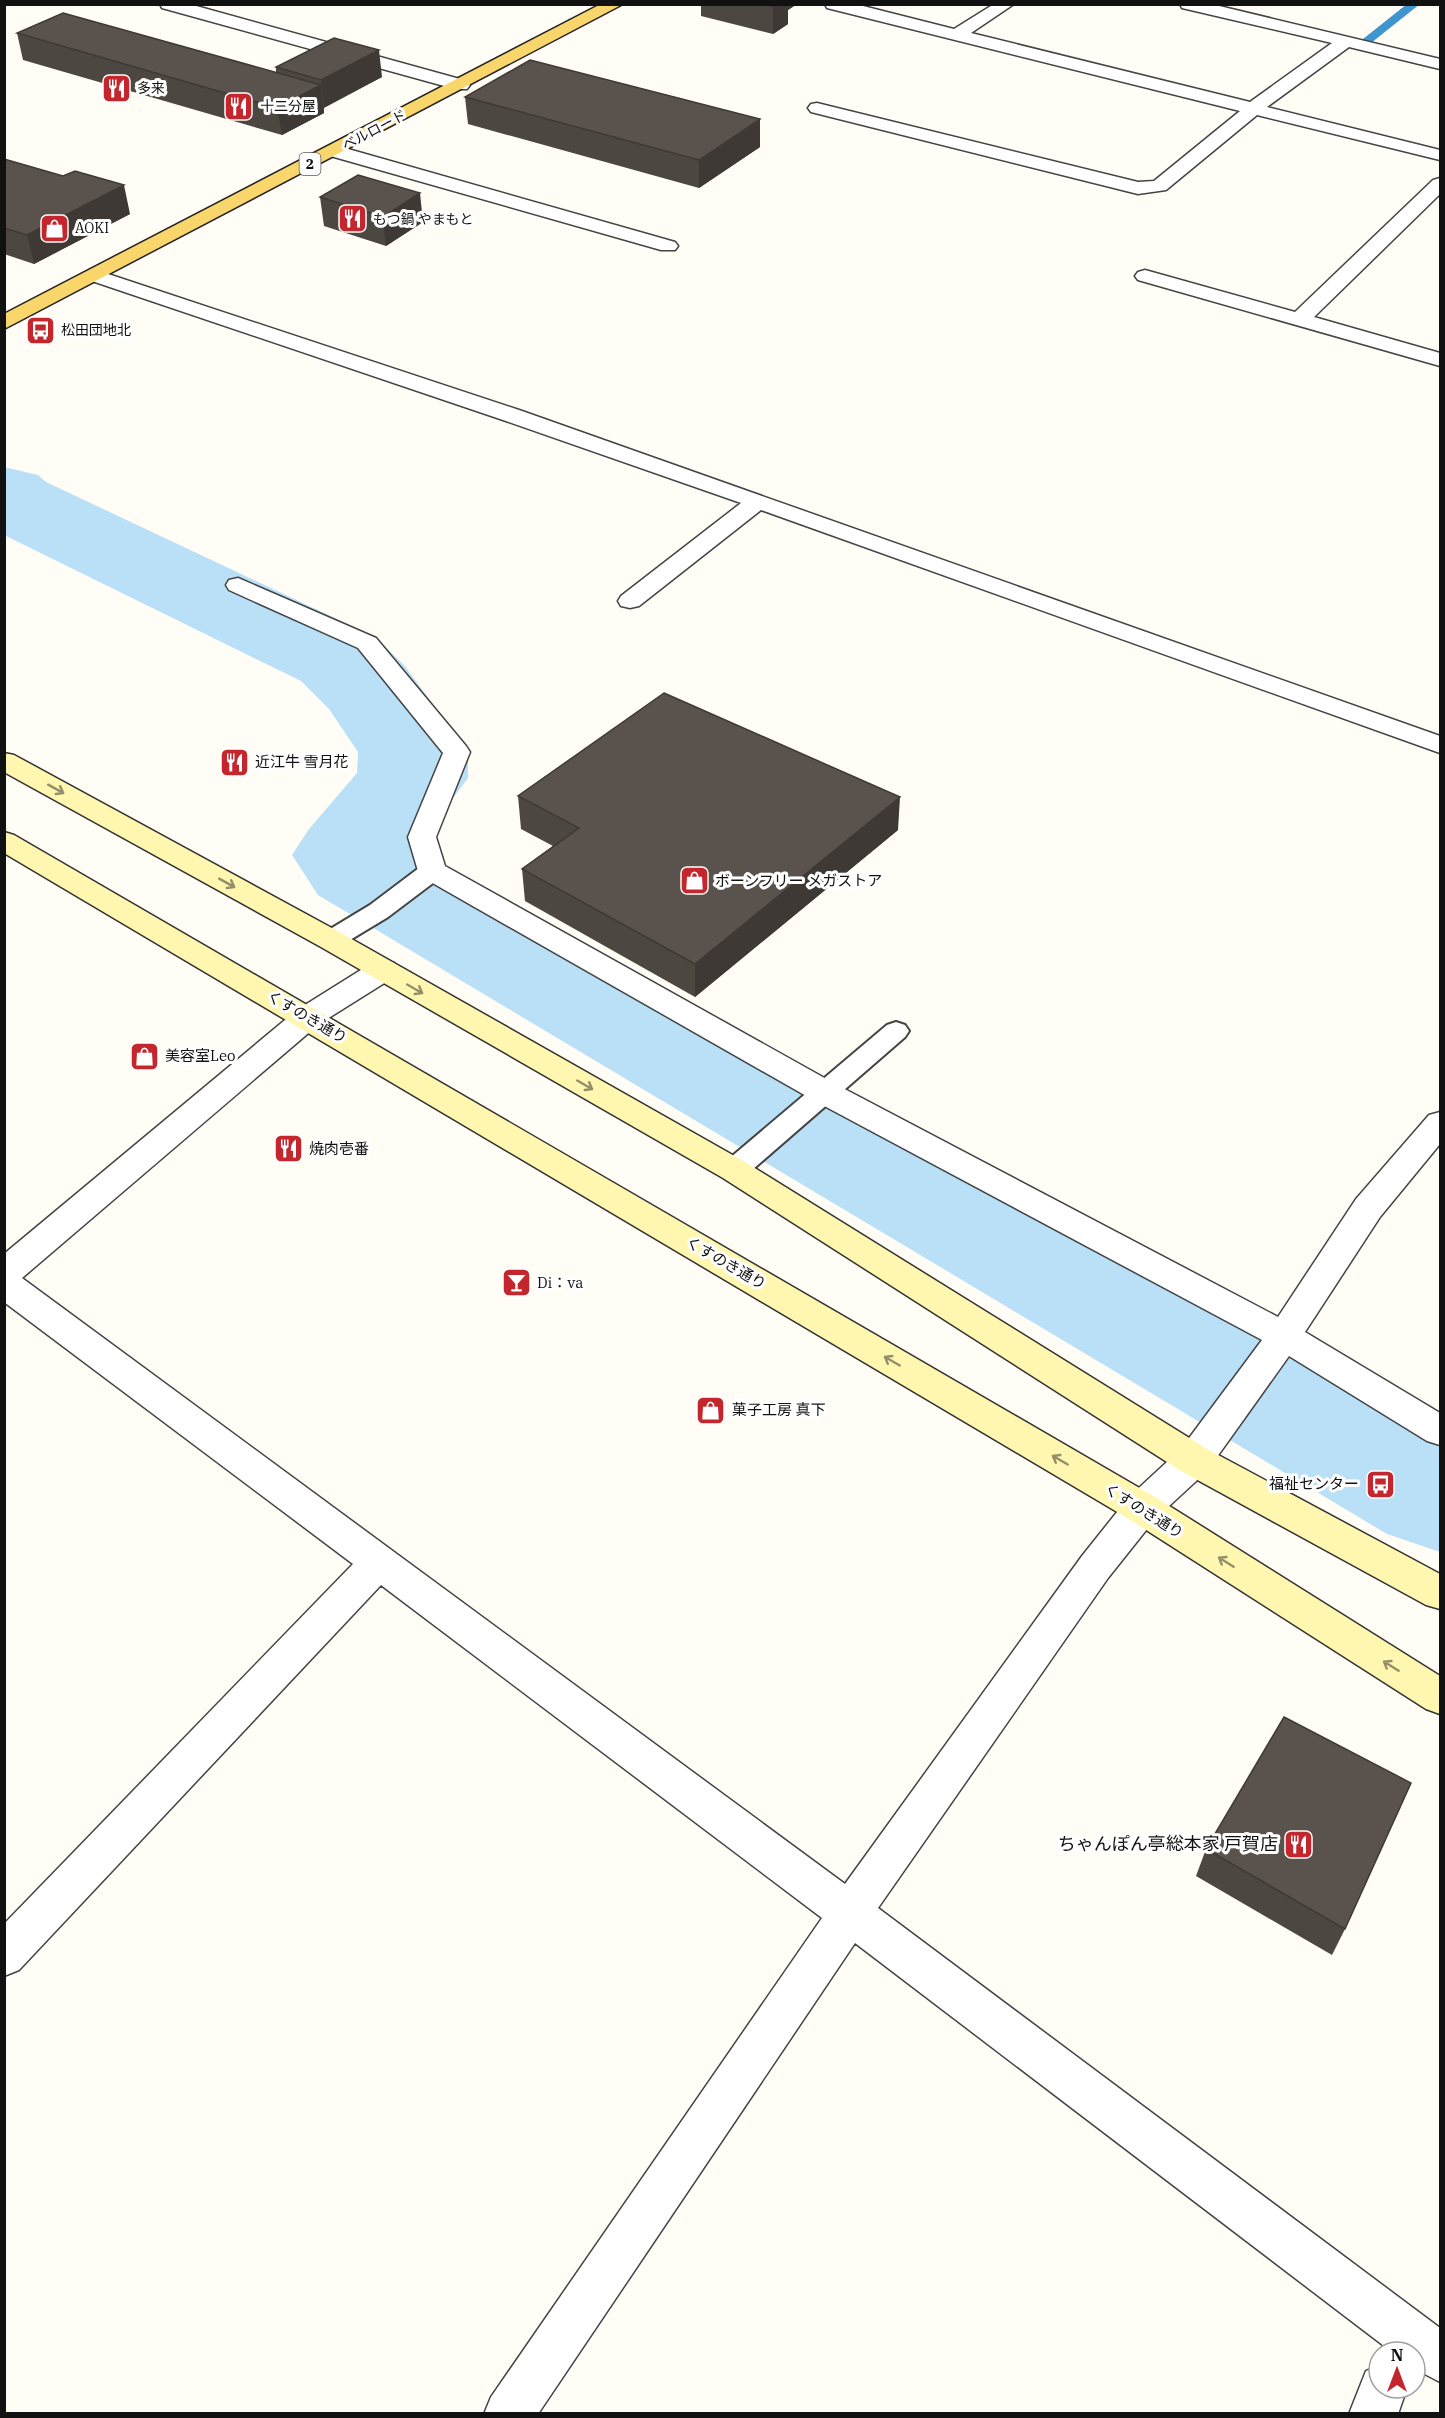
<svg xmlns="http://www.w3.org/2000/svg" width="1445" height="2418" viewBox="0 0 1445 2418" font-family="'IBM Plex Serif','Noto Sans JP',serif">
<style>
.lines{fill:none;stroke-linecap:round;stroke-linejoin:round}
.stream{fill:#3f96cf;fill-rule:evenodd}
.river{fill:#b9e0f7;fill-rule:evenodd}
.lane-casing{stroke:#444;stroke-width:4}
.street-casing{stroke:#444;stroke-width:3}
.secondary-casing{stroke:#333;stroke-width:3}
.primary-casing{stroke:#222;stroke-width:3}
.lane{fill:#fff;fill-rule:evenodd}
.street{fill:#fff;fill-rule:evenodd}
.secondary{fill:#fff6b0;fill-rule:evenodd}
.primary{fill:#f9d66b;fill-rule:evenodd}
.wall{fill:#4d4742}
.shaded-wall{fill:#3f3936}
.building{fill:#5a524d;stroke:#3f3936;stroke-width:1.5}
.oneway{stroke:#948f68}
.labels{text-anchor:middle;stroke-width:6;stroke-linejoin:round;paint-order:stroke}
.far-poi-label{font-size:14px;fill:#111;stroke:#fff;text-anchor:start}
.far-street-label{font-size:14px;fill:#111;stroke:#fff}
.shield{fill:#fff;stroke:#585858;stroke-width:1.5}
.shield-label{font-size:14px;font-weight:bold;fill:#111}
.poi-label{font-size:15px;fill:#111;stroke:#fff;text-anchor:start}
.street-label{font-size:15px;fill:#111;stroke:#fff}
.near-poi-label{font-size:18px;fill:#111;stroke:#fff;text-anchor:end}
</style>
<rect width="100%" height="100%" fill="#fffdf5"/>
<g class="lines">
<!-- stream -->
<path class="stream" d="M 1407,4 L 1420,4 L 1371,43 L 1363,43 L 1363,39 Z"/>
<!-- river -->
<path class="river" d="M 4,467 L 38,475 L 46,482 L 375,637 L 404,665 L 468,752 L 468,778 L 414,850 L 1440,1417 L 1440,1552 L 1387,1534 L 318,895 L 292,855 L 309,829 L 357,773 L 358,752 L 329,709 L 301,681 L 4,535 Z"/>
<defs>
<path id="lane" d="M 428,866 L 437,868 L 440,874 L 437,880 L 388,917 L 340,946 L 331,948 L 322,946 L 318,940 L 322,934 L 370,905 L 419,868 Z
M 896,1022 L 905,1025 L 909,1031 L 905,1037 L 744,1177 L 734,1180 L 724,1177 L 720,1170 L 724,1163 L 887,1025 Z"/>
<path id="street" d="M 160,4 L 189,4 L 467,81 L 470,85 L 467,89 L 455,89 L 162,8 Z
M 825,4 L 855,4 L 954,29 L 994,4 L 1014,4 L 971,33 L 1250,102 L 1332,43 L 1182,8 L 1180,4 L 1211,4 L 1440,59 L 1440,69 L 1349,47 L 1267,107 L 1440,150 L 1440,160 L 1257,115 L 1166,190 L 1138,194 L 811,112 L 808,108 L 811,104 L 817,103 L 1138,182 L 1154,181 L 1240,111 L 827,8 Z
M 334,145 L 675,242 L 678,246 L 675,250 L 661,250 L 327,155 L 325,151 L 327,147 Z
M 1440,178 L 1440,194 L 1314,317 L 1440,353 L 1440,366 L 1138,280 L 1135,276 L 1138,272 L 1145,270 L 1295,312 L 1433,180 Z
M 96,270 L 522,411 L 1440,736 L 1440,753 L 761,510 L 639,606 L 630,608 L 621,606 L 618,601 L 621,596 L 741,503 L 506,421 L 89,280 L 86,276 L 89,272 Z
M 238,578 L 376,638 L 466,746 L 470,752 L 436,837 L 445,866 L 837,1085 L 1278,1317 L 1356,1199 L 1429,1115 L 1440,1112 L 1440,1144 L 1380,1217 L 1305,1332 L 1440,1413 L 1440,1445 L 1427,1441 L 1289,1356 L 1207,1471 L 1155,1519 L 1108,1578 L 878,1908 L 1440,2328 L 1440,2382 L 1415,2369 L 1415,2352 L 1392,2352 L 855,1943 L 538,2414 L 484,2414 L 491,2397 L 822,1918 L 381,1585 L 19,1970 L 4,1976 L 4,1924 L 353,1564 L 4,1302 L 4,1254 L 297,1010 L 372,963 L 383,960 L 394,963 L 398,970 L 394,977 L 319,1024 L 22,1278 L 845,1884 L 1082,1556 L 1129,1497 L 1181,1449 L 1262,1340 L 815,1101 L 422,877 L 418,871 L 408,837 L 443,753 L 358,648 L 229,590 L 226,585 L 229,580 Z
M 1379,2365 L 1379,2388 L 1407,2388 L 1398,2414 L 1349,2414 L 1366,2371 Z"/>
<path id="secondary" d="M 4,753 L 14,755 L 341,933 L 745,1162 L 1207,1449 L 1440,1574 L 1440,1609 L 1426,1605 L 1181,1471 L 723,1178 L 321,947 L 4,772 Z
M 4,832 L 14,835 L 1155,1497 L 1440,1676 L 1440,1714 L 1426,1709 L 1129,1519 L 4,853 Z"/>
<path id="primary" d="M 601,4 L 623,4 L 4,329 L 4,314 Z"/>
</defs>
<!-- lane casing -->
<use href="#lane" class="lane-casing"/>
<!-- street casing -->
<use href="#street" class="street-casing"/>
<!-- secondary casing -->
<use href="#secondary" class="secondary-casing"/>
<!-- primary casing -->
<use href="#primary" class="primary-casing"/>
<!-- lane -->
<use href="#lane" class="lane"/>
<!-- street -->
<use href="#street" class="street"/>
<!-- secondary -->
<use href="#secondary" class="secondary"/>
<!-- primary -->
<use href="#primary" class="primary"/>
</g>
<!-- wall -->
<path class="wall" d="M 701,4 L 797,4 L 788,10 L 788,24 L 773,34 L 701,16 Z
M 17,33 L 276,73 L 276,67 L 382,77 L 324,107 L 324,113 L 282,135 L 23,60 Z
M 465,97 L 760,119 L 760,147 L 699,188 L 468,124 Z
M 4,159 L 130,214 L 34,264 L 4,254 Z
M 320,197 L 423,222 L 386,246 L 324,226 Z
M 518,796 L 898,830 L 695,997 L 525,901 L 522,869 L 553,846 L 521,829 Z
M 1206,1849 L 1345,1929 L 1332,1955 L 1196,1876 Z"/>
<!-- shaded-wall -->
<path class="shaded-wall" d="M 771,4 L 797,4 L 788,10 L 788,24 L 773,34 L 773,7 Z
M 379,50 L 382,77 L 324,108 L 321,80 Z
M 321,85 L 324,113 L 282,135 L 277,108 Z
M 760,119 L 760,147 L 699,188 L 699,160 Z
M 124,185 L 130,214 L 34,264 L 27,235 Z
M 420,193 L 423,222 L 386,246 L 383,217 Z
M 900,797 L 898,830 L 695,997 L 695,964 Z"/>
<!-- building -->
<path class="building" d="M 763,4 L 777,4 L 773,7 Z
M 63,13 L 321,85 L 277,108 L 17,33 Z
M 334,38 L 379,50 L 321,80 L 276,67 Z
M 530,60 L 760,119 L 699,160 L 465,97 Z
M 4,159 L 63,176 L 75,171 L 124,185 L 27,235 L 4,228 Z
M 358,175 L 420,193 L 383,217 L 320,197 Z
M 664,693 L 900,797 L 695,964 L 522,869 L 579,828 L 518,796 Z
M 1284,1717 L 1411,1783 L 1345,1929 L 1206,1849 Z"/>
<!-- one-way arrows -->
<defs><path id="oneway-shaft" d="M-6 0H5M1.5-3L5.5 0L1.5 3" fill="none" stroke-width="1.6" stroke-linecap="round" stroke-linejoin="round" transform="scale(1.5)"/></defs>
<g class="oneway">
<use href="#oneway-shaft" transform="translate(56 789) rotate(29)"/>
<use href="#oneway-shaft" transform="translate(227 883) rotate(29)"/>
<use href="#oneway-shaft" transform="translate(415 989) rotate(30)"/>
<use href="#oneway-shaft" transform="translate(585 1085) rotate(30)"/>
<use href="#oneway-shaft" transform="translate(892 1361) rotate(-150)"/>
<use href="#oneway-shaft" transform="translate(1060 1460) rotate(-150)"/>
<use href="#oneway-shaft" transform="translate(1226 1562) rotate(-148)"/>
<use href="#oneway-shaft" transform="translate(1391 1666) rotate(-148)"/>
</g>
<!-- icons -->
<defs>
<symbol id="restaurant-square" viewBox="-11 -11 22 22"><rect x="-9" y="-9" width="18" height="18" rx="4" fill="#c4262e" stroke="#fff"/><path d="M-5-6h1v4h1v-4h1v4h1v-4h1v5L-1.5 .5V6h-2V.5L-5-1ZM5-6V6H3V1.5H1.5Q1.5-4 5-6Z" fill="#fff"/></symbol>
<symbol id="shop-square" viewBox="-11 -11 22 22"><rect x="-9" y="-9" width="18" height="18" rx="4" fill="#c4262e" stroke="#fff"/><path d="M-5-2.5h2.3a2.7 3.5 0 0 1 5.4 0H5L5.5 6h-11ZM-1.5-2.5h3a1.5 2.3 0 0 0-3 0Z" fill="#fff"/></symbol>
<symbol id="bus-square" viewBox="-11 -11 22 22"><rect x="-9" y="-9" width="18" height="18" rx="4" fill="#c4262e" stroke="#fff"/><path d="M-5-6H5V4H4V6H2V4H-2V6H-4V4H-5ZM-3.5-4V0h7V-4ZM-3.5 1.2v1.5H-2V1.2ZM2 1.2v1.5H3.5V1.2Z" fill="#fff"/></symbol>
<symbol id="bar-square" viewBox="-11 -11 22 22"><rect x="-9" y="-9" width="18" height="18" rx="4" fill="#c4262e" stroke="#fff"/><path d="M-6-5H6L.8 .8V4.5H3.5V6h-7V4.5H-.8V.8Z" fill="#fff"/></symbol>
</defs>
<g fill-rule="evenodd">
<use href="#restaurant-square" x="100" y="72" width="33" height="33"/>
<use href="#restaurant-square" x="222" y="90" width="33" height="33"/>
<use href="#restaurant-square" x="336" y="202" width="33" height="33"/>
<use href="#shop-square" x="38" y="212" width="33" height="33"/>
<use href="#bus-square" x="24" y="314" width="33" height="33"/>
<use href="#restaurant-square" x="218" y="746" width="33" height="33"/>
<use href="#shop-square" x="678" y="864" width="33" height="33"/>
<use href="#shop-square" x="128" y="1040" width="33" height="33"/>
<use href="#restaurant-square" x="272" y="1132" width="33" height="33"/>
<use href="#bar-square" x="500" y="1266" width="33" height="33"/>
<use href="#shop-square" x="694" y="1394" width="33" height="33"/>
<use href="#bus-square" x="1364" y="1468" width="33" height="33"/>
<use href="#restaurant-square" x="1282" y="1828" width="33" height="33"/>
</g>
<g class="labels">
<!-- far-poi labels -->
<g class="far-poi-label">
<text x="137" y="93">多来</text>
<text x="260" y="111">十二分屋</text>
<text x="373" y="224">もつ鍋 やまもと</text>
<text x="75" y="233">AOKI</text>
<text x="61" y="335">松田団地北</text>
</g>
<!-- far-street labels -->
<g class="far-street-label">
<text transform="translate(374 130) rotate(-28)" y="5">ベルロード</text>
</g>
<!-- shield labels -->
<rect class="shield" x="299.5" y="153" width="21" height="22" rx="4.5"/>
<g class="shield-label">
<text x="310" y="169">2</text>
</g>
<!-- poi labels -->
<g class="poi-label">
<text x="255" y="767">近江牛 雪月花</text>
<text x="715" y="886">ボーンフリー メガストア</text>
<text x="165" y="1061">美容室Leo</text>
<text x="309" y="1154">焼肉壱番</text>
<text x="537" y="1288">Di：va</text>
<text x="732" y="1415">菓子工房 真下</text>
<text x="1359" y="1489" text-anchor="end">福祉センター</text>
</g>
<!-- street labels -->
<g class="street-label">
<text transform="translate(307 1017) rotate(30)" y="5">くすのき通り</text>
<text transform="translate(726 1263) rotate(30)" y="5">くすのき通り</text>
<text transform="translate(1144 1511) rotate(32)" y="5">くすのき通り</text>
</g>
<!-- near-poi labels -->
<g class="near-poi-label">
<text x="1278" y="1850">ちゃんぽん亭総本家 戸賀店</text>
</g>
</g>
<!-- border -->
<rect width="1445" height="2418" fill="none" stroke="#111111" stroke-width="12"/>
<!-- north arrow -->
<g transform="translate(1397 2370)"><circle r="28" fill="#ffffff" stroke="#a0a0a0" stroke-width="1.5"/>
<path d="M0-4.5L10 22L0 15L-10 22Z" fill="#c4262e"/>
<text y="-9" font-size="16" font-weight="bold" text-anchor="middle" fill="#111111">N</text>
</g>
</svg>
